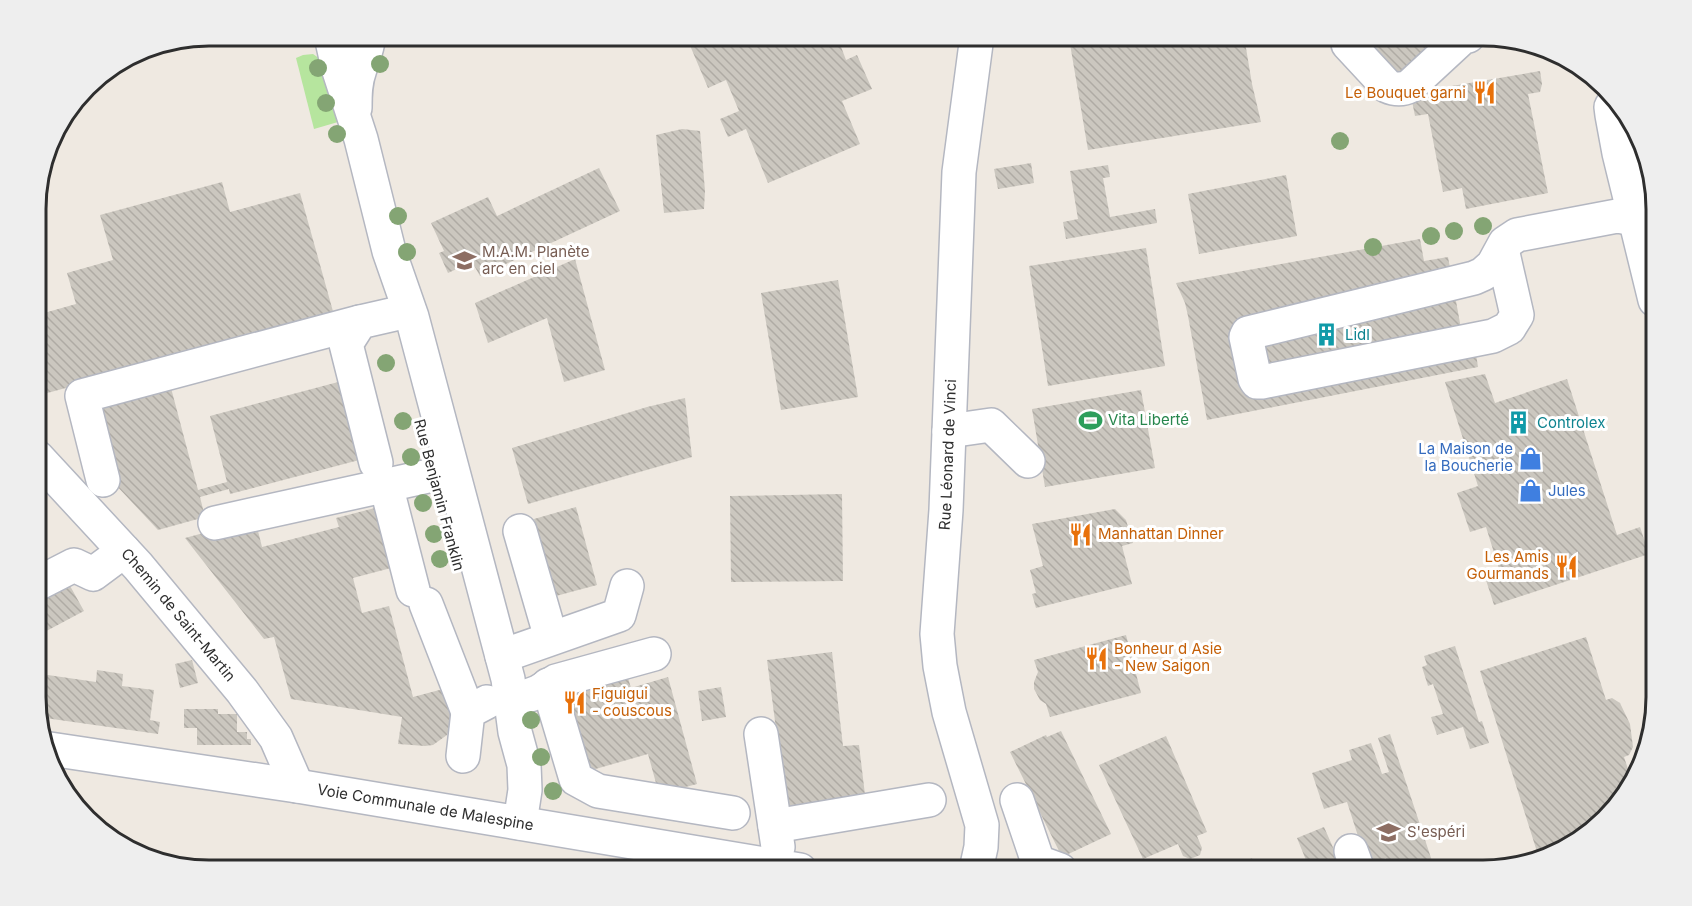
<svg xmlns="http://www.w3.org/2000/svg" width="1692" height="906" viewBox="0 0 1692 906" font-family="Inter,sans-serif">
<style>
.grass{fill:#b6e59e}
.building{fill:url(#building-back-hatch)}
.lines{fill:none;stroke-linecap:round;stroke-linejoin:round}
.minor-casing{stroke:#b4b7c1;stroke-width:36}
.minor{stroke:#fff;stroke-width:33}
.tree{fill:#84a574}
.labels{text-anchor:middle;stroke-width:6;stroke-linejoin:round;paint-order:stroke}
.food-label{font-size:15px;fill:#c56008;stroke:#fff;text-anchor:start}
.education-label{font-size:15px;fill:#785e54;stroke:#fff;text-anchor:start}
.culture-label{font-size:15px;fill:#0d838f;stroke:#fff;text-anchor:start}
.leisure-label{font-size:15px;fill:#27864d;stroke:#fff;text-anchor:start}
.shop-label{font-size:15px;fill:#366cbe;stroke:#fff;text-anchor:end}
.street-label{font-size:15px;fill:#2e2e2e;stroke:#fff}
.rim{fill:none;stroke:#2e2e2e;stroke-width:3}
</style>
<defs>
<pattern id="building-back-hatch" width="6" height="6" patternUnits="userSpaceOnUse" patternTransform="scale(1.5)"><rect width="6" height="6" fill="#cbc7bf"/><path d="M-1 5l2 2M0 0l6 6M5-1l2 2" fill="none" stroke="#afaba4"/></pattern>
</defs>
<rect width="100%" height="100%" fill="#efe9e1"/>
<!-- grass -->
<path class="grass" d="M 313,54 L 323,61 L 338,122 L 314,129 L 296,58 L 303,55 Z"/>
<!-- building -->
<path class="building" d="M 686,36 L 837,36 L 846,60 L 857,55 L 872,89 L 842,101 L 860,144 L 768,183 L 746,129 L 728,137 L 720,119 L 739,111 L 726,80 L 708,88 Z
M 1072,36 L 1244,36 L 1252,84 L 1261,122 L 1088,150 L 1070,44 L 1075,44 Z
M 1354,36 L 1457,36 L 1399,76 Z
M 1540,71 L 1542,84 L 1540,92 L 1528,94 L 1548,193 L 1466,209 L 1462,188 L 1443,192 L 1428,114 L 1415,116 L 1412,101 L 1435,96 L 1434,89 Z
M 682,129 L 700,131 L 705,191 L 704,209 L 664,213 L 656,135 Z
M 1031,163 L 1034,183 L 998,189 L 994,169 Z
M 1108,165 L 1110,177 L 1103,178 L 1110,217 L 1155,209 L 1157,223 L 1066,239 L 1063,222 L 1078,219 L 1070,171 Z
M 599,168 L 620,211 L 480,276 L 472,262 L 448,273 L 439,253 L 444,251 L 431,223 L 488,197 L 497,216 Z
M 1286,175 L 1297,236 L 1199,254 L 1188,194 Z
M 222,182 L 230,212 L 300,193 L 334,315 L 40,395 L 37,384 L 37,315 L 76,304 L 67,273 L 113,260 L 100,215 Z
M 1420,239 L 1424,261 L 1448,257 L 1466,356 L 1476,354 L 1478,367 L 1207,420 L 1188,316 L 1185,303 L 1176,283 Z
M 1146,248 L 1165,366 L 1048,386 L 1029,266 Z
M 575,259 L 605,370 L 564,382 L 547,318 L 488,343 L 475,303 Z
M 838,280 L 858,397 L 781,410 L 761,293 Z
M 1485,374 L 1495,403 L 1567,379 L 1617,535 L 1640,527 L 1649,554 L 1494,605 L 1485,577 L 1500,572 L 1486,527 L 1470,532 L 1457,493 L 1478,486 L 1445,382 Z
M 342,381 L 363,459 L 230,494 L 229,489 L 200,497 L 205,517 L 158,530 L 114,483 L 95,408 L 171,388 L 198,490 L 227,482 L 210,416 Z
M 1141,390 L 1155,468 L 1045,487 L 1032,409 Z
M 685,398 L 692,457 L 528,504 L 512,448 L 647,407 Z
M 842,494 L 843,581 L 731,582 L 730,496 Z
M 576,507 L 597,585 L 556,596 L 534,519 Z
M 375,508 L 391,568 L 353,578 L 362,613 L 389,606 L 413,697 L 447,688 L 453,711 L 451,724 L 447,735 L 433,745 L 425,746 L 398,744 L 402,717 L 291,699 L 274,637 L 264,639 L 185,538 L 255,519 L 262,547 L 339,527 L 336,518 Z
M 1115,509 L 1126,520 L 1133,543 L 1122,546 L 1132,584 L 1036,608 L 1032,594 L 1036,593 L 1030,570 L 1043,566 L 1032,524 Z
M 64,575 L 84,611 L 37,636 L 37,590 Z
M 1126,635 L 1141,693 L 1050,717 L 1046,704 L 1040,700 L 1034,689 L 1034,682 L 1038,672 L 1034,660 Z
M 1586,637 L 1606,700 L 1612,698 L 1620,703 L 1630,724 L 1633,747 L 1629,755 L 1624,757 L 1632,781 L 1579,841 L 1538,855 L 1480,671 Z
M 1455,646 L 1479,722 L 1482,721 L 1489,743 L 1470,749 L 1463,727 L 1437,735 L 1431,717 L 1443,714 L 1433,684 L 1428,686 L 1422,667 L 1427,665 L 1424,656 Z
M 832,652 L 843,746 L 859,745 L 866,803 L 787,813 L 767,660 Z
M 192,660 L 198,683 L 180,688 L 175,664 Z
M 97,670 L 123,674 L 122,686 L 154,690 L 150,720 L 160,722 L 158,734 L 38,717 L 37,699 L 41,674 L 96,682 Z
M 626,671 L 631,688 L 668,677 L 697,784 L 659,794 L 648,754 L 585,772 L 563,689 Z
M 721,687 L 726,717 L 702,721 L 698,691 Z
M 184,709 L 218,709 L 218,714 L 237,714 L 237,732 L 247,732 L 247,739 L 251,739 L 251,745 L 197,745 L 197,728 L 184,728 Z
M 1061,731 L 1111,834 L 1062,857 L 1010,752 L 1046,735 L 1047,737 Z
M 1390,734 L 1435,870 L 1390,870 L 1386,858 L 1367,864 L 1347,802 L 1324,809 L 1312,773 L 1352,760 L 1349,750 L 1371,743 L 1382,774 L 1389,772 L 1378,738 Z
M 1166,736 L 1207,832 L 1197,836 L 1202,848 L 1200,855 L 1190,859 L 1183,856 L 1178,844 L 1143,859 L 1099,765 Z
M 1324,827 L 1343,870 L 1310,870 L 1297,838 Z
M 1252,858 L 1257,870 L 1225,870 Z"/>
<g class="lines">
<defs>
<g id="minor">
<path d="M 331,36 L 338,68 L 361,139 L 389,251 L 412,317 L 508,679 L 515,732 L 524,765 L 525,790 L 520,823"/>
<path d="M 1347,36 L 1348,44 L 1387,86 C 1396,90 1402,90 1410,86 L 1463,37 L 1468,36"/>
<path d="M 1614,102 L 1611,107 L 1612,115 L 1619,153 L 1655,300"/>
<path d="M 355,108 C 355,95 355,82 360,69 C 364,56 367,50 369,36"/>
<path d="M 1502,249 L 1517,315 L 1509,328 L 1493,336 L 1262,382 L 1257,382 L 1255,379 L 1246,337 L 1248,333 L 1474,278 L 1483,274 L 1493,265 L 1505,243 L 1517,235 L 1617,216 L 1635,219"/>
<path d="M 949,431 L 991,425 L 1028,461"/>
<path id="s1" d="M 37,457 L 138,566 L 242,691 L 276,738 L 297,786"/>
<path d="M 376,463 L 346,344 L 360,322 L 395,314"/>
<path d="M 103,480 L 82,396 L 360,322"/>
<path d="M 386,485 L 413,590"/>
<path d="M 215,523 L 433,475"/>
<path d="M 520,531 L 551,638"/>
<path d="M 37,584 L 74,565 L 93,574 L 124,551"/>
<path d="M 426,604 L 468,712"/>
<path d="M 502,656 L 619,615 L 627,586"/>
<path d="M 548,685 L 576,779 L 598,791 L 733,813"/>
<path d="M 530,695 L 538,692 L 556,681 L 654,654"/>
<path d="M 761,734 L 778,847"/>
<path id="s2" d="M 50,749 L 297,786 L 800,870"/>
<path d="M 463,756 L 468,712 L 487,702"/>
<path d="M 1017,800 L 1038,862 L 1060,870"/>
<path d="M 775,826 L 929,800"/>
<path d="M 1351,851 L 1358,870"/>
<path id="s3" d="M 976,870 L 981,847 L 982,825 L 949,712 L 940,666 L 937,634 L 946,510 L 959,172 L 977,36"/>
</g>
</defs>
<!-- minor casing -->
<use href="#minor" class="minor-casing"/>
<!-- minor -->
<use href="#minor" class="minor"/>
</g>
<!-- trees -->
<g class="tree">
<circle cx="380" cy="64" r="9"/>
<circle cx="318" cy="68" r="9"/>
<circle cx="326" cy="103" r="9"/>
<circle cx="337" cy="134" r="9"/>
<circle cx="1340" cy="141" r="9"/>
<circle cx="398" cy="216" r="9"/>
<circle cx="1483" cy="226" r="9"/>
<circle cx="1454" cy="231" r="9"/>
<circle cx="1431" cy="236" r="9"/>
<circle cx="1373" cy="247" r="9"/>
<circle cx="407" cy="252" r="9"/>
<circle cx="386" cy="363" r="9"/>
<circle cx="403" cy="421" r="9"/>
<circle cx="411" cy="457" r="9"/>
<circle cx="423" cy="503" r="9"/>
<circle cx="434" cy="534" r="9"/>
<circle cx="440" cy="559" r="9"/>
<circle cx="531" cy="720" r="9"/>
<circle cx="541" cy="757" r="9"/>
<circle cx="553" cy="791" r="9"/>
</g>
<!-- icons -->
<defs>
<symbol id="restaurant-bare" viewBox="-9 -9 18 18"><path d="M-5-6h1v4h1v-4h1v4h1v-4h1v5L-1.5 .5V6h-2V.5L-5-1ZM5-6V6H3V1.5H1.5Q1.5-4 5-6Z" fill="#e8710a" stroke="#fff" stroke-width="2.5" paint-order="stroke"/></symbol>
<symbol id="school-bare" viewBox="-9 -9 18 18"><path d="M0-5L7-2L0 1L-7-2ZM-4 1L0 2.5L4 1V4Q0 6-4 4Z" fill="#8d6e63" stroke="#fff" stroke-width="2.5" paint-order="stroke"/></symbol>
<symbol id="building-bare" viewBox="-9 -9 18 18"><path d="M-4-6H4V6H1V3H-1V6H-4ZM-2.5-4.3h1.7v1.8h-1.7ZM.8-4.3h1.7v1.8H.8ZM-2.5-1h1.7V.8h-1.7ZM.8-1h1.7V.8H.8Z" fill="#0f9aa8" stroke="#fff" stroke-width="2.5" paint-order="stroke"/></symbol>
<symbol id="stadium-bare" viewBox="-9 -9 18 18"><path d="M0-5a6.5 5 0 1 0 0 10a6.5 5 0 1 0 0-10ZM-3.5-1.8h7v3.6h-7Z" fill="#2e9e5b" stroke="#fff" stroke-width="2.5" paint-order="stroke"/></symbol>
<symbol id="shop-bare" viewBox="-9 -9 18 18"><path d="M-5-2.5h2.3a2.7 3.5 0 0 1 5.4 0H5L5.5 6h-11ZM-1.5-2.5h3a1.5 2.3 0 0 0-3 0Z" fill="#3f7fe0" stroke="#fff" stroke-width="2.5" paint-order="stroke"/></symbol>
</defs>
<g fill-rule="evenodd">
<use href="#restaurant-bare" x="1468" y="76" width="33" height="33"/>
<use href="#school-bare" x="448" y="244" width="33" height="33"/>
<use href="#building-bare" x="1310" y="318" width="33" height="33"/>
<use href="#stadium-bare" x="1074" y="404" width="33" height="33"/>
<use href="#building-bare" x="1502" y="406" width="33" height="33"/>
<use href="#shop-bare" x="1514" y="442" width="33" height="33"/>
<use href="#shop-bare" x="1514" y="474" width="33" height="33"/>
<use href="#restaurant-bare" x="1064" y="518" width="33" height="33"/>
<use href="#restaurant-bare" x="1550" y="550" width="33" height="33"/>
<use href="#restaurant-bare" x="1080" y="642" width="33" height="33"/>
<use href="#restaurant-bare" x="558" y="686" width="33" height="33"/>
<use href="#school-bare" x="1372" y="816" width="33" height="33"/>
</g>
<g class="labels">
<!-- food labels -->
<g class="food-label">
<text x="1466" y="98" text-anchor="end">Le Bouquet garni</text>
<text x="1098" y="539">Manhattan Dinner</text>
<text x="1549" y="562" text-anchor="end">Les Amis<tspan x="1549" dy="17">Gourmands</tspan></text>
<text x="1114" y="654">Bonheur d Asie<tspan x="1114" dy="17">- New Saigon</tspan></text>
<text x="592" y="699">Figuigui<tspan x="592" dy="17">- couscous</tspan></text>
</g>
<!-- education labels -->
<g class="education-label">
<text x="482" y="257">M.A.M. Planète<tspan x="482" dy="17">arc en ciel</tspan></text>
<text x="1407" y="837">S'espéri</text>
</g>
<!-- culture labels -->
<g class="culture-label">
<text x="1345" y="340">Lidl</text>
<text x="1537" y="428">Controlex</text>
</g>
<!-- leisure labels -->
<g class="leisure-label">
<text x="1108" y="425">Vita Liberté</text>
</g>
<!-- shop labels -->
<g class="shop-label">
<text x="1513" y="454">La Maison de<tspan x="1513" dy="17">la Boucherie</tspan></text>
<text x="1548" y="496" text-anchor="start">Jules</text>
</g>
<!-- street labels -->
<g class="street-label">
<text dy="5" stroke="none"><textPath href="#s3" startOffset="422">Rue Léonard de Vinci</textPath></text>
<text transform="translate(439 495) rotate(75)" y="5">Rue Benjamin Franklin</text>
<text dy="5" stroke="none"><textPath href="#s1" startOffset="212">Chemin de Saint-Martin</textPath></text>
<text dy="5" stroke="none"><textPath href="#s2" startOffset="380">Voie Communale de Malespine</textPath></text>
</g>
</g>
<!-- crop -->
<path d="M0 0H1692V906H0ZM209 46H1483A163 163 0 0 1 1646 209V697A163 163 0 0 1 1483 860H209A163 163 0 0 1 46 697V209A163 163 0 0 1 209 46Z" fill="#eee" fill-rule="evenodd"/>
<path class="rim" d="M209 46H1483A163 163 0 0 1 1646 209V697A163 163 0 0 1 1483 860H209A163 163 0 0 1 46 697V209A163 163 0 0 1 209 46Z"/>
</svg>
